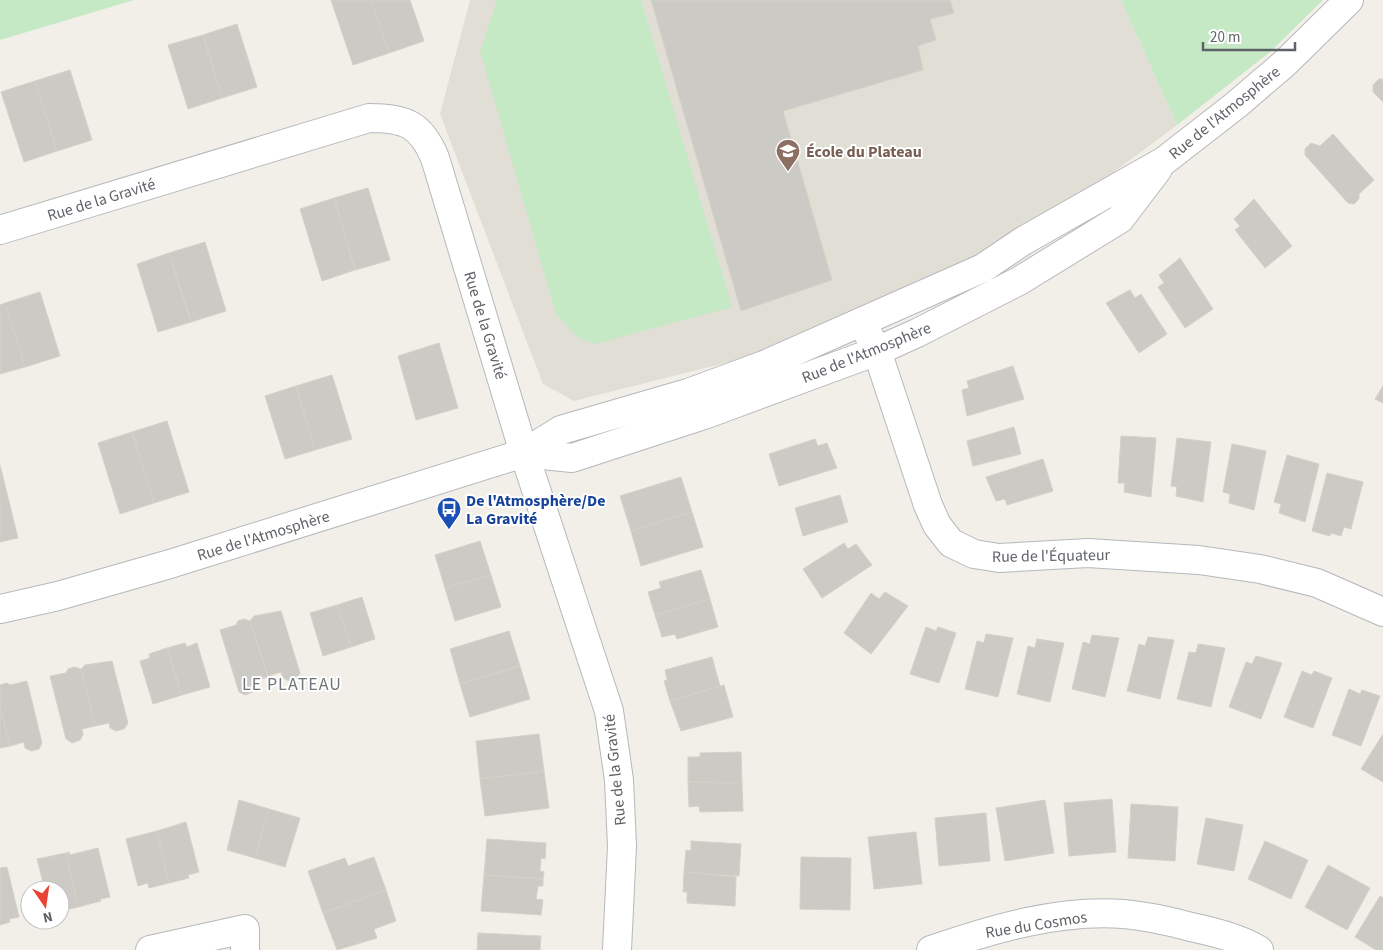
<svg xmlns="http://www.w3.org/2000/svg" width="1383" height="950" viewBox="0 0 1383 950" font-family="'Source Sans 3',sans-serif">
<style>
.education{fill:#e1ded6}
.green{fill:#c5e8c5}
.building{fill:#cccac5;stroke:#d6d1c6}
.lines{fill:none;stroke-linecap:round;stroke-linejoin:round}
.minor-casing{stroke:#b5b8bc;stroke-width:30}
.tertiary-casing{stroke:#b5b8bc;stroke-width:30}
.minor{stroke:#fff;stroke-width:28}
.tertiary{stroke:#fff;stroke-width:28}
.labels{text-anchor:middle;stroke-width:4;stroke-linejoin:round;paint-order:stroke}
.street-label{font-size:16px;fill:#5f6368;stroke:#fff}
.education-label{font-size:16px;font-weight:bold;fill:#785e54;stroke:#fff;text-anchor:start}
.transit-label{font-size:16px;font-weight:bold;fill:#164399;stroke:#fff;text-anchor:start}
.neighbourhood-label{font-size:18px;letter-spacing:1px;fill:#70757a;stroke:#fff}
</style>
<rect width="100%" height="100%" fill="#f1efe8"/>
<!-- education -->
<path class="education" d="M 470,0 L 1121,0 L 1177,125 L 1051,219 L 868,314 L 789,347 L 574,401 L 543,384 L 440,114 Z"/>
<!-- green -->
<path class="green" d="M 0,0 L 134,0 L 0,40 Z
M 497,0 L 641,0 L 732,307 L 595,344 L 577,337 L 556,314 L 480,51 Z
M 1121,0 L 1323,0 L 1270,52 L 1177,125 Z"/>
<!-- building -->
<path class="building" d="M 331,0 L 371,0 L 389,53 L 353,65 Z
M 371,0 L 410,0 L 424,41 L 389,53 Z
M 651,0 L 950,0 L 954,13 L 930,19 L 936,40 L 918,46 L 923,70 L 783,111 L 832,280 L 741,311 Z
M 237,24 L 257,87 L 222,98 L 203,35 Z
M 203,35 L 222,98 L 188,109 L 168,45 Z
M 70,70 L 92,140 L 57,151 L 35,81 Z
M 1379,79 L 1383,79 L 1383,102 L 1373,92 L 1373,85 Z
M 35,81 L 57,151 L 24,162 L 1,92 Z
M 1333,134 L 1374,180 L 1359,194 L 1359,199 L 1354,204 L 1348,203 L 1305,155 L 1305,149 L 1311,143 L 1320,146 Z
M 368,188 L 390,260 L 355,270 L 334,198 Z
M 334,198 L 355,270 L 322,281 L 300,209 Z
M 1254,199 L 1292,246 L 1265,268 L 1235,230 L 1240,226 L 1234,219 Z
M 205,242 L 226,311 L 191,322 L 169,253 Z
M 169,253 L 191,322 L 158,332 L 137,264 Z
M 1180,258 L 1213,309 L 1185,328 L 1158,287 L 1164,283 L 1159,275 Z
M 1130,290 L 1135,298 L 1141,294 L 1167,334 L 1139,353 L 1106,303 Z
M 40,292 L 60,356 L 25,367 L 5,303 Z
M 5,303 L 25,367 L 0,374 L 0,305 Z
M 439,343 L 458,408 L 416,420 L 398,356 Z
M 1013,366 L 1024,399 L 967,416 L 962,390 L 969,388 L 967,381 Z
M 332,375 L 352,439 L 315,450 L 296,386 Z
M 296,386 L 315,450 L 285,459 L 265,396 Z
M 1383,386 L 1383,403 L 1375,399 Z
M 167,421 L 189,492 L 154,503 L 132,432 Z
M 1014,427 L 1021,454 L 973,466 L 967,441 Z
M 132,432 L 154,503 L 120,514 L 98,443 Z
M 1121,436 L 1156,438 L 1151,497 L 1124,492 L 1125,483 L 1118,483 Z
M 1177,438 L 1211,442 L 1203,502 L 1176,496 L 1177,487 L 1171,486 Z
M 815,439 L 818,446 L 827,443 L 837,468 L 779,486 L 769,454 Z
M 1232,444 L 1266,451 L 1254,510 L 1229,503 L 1230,494 L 1223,492 Z
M 1287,455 L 1319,464 L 1305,522 L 1279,513 L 1281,504 L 1274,502 Z
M 1043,459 L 1053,491 L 1007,505 L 1005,499 L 996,501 L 986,477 Z
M 0,465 L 18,538 L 0,542 Z
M 1327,473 L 1363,482 L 1351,529 L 1344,527 L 1341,536 L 1331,533 L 1330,536 L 1312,531 Z
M 681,477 L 692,512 L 631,531 L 620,496 Z
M 840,495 L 848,522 L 803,536 L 795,508 Z
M 692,512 L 703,547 L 641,566 L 631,531 Z
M 480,541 L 491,575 L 445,588 L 435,555 Z
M 844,543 L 848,549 L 856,544 L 872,565 L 822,598 L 803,569 Z
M 701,570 L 710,599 L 655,615 L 648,592 L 661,588 L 659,582 Z
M 491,575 L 501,607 L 455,621 L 445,588 Z
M 885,592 L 908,606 L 871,654 L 844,633 L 871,593 L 879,599 Z
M 362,597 L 375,639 L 351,647 L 337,605 Z
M 710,599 L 718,627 L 677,639 L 675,634 L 662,637 L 655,615 Z
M 337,605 L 351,647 L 323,656 L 310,613 Z
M 281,611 L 300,673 L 297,679 L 289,681 L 283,678 L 281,672 L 268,676 L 250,621 L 254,616 Z
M 244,619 L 250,621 L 268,677 L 255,681 L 256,686 L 253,692 L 245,695 L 239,692 L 220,630 L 236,625 L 238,621 Z
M 926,627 L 936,631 L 938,627 L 956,633 L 939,683 L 910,674 Z
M 509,631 L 520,666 L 460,684 L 450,649 Z
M 986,634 L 1013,638 L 998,697 L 965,689 L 977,641 L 984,643 Z
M 1092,635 L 1119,638 L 1105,697 L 1072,689 L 1083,642 L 1090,644 Z
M 1148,637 L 1174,640 L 1160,699 L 1127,691 L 1139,644 L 1145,646 Z
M 1037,639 L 1064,643 L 1050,702 L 1017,694 L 1028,646 L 1035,648 Z
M 185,643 L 187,647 L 197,643 L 210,687 L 182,695 L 167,648 Z
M 1198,644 L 1225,648 L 1211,707 L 1177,699 L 1189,652 L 1196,653 Z
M 167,648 L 182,695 L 153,704 L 140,661 L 150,658 L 149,654 Z
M 1256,656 L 1282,663 L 1261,719 L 1229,707 L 1246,662 L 1252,664 Z
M 712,657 L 720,686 L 670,701 L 664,681 L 667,680 L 665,670 Z
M 112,661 L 128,723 L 124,729 L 116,731 L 110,728 L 109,723 L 95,726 L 81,669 L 85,665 Z
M 520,666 L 530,699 L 470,717 L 460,684 Z
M 75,667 L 81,669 L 95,726 L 82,729 L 83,735 L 80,740 L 72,743 L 66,739 L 50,676 L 66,673 L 68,669 Z
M 1302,671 L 1312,675 L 1314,671 L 1332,678 L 1313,728 L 1284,717 Z
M 27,681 L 42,743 L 39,749 L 31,751 L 25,748 L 24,742 L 10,746 L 0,706 L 0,685 L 7,683 L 10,685 Z
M 724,685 L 733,717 L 681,731 L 670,701 Z
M 1349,689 L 1360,694 L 1362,690 L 1380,696 L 1361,746 L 1332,735 Z
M 0,706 L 10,746 L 0,748 Z
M 539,734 L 544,771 L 480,779 L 476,741 Z
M 1383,734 L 1383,782 L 1361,769 Z
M 741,752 L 742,783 L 688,782 L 688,757 L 700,757 L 700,753 Z
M 544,771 L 549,808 L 485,816 L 480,779 Z
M 688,782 L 742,783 L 743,811 L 700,812 L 699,806 L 689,807 Z
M 1112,799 L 1116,852 L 1069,856 L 1064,803 Z
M 239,800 L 269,809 L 255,858 L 227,850 Z
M 1045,800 L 1054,853 L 1005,861 L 996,808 Z
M 1131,804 L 1178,807 L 1175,861 L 1128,858 Z
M 269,809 L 300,818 L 285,867 L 255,858 Z
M 986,813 L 990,861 L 939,866 L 935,818 Z
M 1206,818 L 1243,825 L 1234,871 L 1197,864 Z
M 186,822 L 199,872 L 188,875 L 189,878 L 169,883 L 157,831 Z
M 157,831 L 169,883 L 149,888 L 148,883 L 138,886 L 126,839 Z
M 916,832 L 922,884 L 874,889 L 868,837 Z
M 487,839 L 546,843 L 545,859 L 541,858 L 540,871 L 544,872 L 543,879 L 484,875 Z
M 691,841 L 741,844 L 739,876 L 684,872 L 686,850 L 691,851 Z
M 1265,841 L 1308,860 L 1291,899 L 1248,879 Z
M 98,848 L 110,897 L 100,899 L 101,901 L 78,907 L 66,853 L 69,852 L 70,855 Z
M 66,853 L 78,907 L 60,911 L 60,890 L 45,890 L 37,859 Z
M 374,857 L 386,890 L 323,913 L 308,871 L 345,858 L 348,866 Z
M 801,857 L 851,858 L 850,910 L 800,909 Z
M 1328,865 L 1370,888 L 1347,930 L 1305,907 Z
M 7,867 L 19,917 L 9,919 L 10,922 L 0,925 L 0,868 Z
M 684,872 L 736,877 L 735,906 L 687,903 L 687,892 L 683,892 Z
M 484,875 L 543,879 L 543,886 L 538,886 L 536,899 L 543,900 L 541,915 L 481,911 Z
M 386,890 L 396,921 L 374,929 L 377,938 L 337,950 L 323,913 Z
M 1380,896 L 1383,898 L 1383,950 L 1376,950 L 1355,937 Z
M 478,933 L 541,936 L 540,950 L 477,950 Z"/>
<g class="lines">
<defs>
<path id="minor" d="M 0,230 L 369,118 C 405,118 421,124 435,158 L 524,453 L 609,711 L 619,780 L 622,846 L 617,950
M 862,322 L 877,351 L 928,505 L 937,525 L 951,543 L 974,554 L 999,558 L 1088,553 L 1199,560 L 1260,569 L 1317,583 L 1383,612
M 150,950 L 245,929 L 245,950
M 931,950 C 992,929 1059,909 1124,914 C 1146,916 1169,921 1191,927 C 1214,932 1239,938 1259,950"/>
<path id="tertiary" d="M 524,453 L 572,458 L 704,415 L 877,351 L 917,333 L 1019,281 L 1120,219 L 1158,169
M 0,609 L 58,596 L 170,564 L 524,453 L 561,430 L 688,393 L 764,365 L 983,268 L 1023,241 L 1164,161 L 1236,105 L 1285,63 L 1349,0"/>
</defs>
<!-- minor casing -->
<use href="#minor" class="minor-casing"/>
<!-- tertiary casing -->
<use href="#tertiary" class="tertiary-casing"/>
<!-- minor -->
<use href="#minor" class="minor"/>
<!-- tertiary -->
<use href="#tertiary" class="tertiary"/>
</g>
<!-- icons -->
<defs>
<symbol id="school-pin" viewBox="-11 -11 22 30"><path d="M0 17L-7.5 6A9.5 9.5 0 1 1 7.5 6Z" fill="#8d6e63" stroke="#fff"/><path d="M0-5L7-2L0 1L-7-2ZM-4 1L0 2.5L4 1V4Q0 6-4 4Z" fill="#fff"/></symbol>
<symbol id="bus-pin" viewBox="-11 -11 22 30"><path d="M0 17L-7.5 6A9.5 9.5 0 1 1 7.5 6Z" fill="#1a4fb4" stroke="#fff"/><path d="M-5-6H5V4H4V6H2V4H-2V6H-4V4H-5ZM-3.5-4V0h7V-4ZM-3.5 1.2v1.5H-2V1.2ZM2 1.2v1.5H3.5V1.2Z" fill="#fff"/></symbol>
</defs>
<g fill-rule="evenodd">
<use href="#school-pin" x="774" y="137" width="28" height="38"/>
<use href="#bus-pin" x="435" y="495" width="28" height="38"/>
</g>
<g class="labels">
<!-- street labels -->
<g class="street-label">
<text transform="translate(1224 112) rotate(-39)" y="6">Rue de l'Atmosphère</text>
<text transform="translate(101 199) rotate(-17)" y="6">Rue de la Gravité</text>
<text transform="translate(486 325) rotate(73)" y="6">Rue de la Gravité</text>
<text transform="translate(866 352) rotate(-22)" y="6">Rue de l'Atmosphère</text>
<text transform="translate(263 535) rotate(-17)" y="6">Rue de l'Atmosphère</text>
<text transform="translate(1051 555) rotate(-1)" y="6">Rue de l'Équateur</text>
<text transform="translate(614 770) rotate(-96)" y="6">Rue de la Gravité</text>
<text transform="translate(1036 924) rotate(-9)" y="6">Rue du Cosmos</text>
</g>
<!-- education labels -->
<g class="education-label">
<text x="806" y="157">École du Plateau</text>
</g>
<!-- transit labels -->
<g class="transit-label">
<text x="466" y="506">De l'Atmosphère/De<tspan x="466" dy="18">La Gravité</tspan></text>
</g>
<!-- neighbourhood labels -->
<g class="neighbourhood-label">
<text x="292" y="690">LE PLATEAU</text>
</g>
</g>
<!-- north arrow -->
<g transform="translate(45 905) rotate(167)"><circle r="24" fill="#ffffff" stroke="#bfc1c3"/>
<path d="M0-4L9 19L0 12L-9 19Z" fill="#ea4335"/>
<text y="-8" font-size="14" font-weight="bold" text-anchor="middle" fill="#5f6368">N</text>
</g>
<!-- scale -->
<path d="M1203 42v8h92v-8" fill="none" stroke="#5f6368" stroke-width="2.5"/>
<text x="1210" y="42" font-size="15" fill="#5f6368" stroke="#ffffff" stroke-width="4" paint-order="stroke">20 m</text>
</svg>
